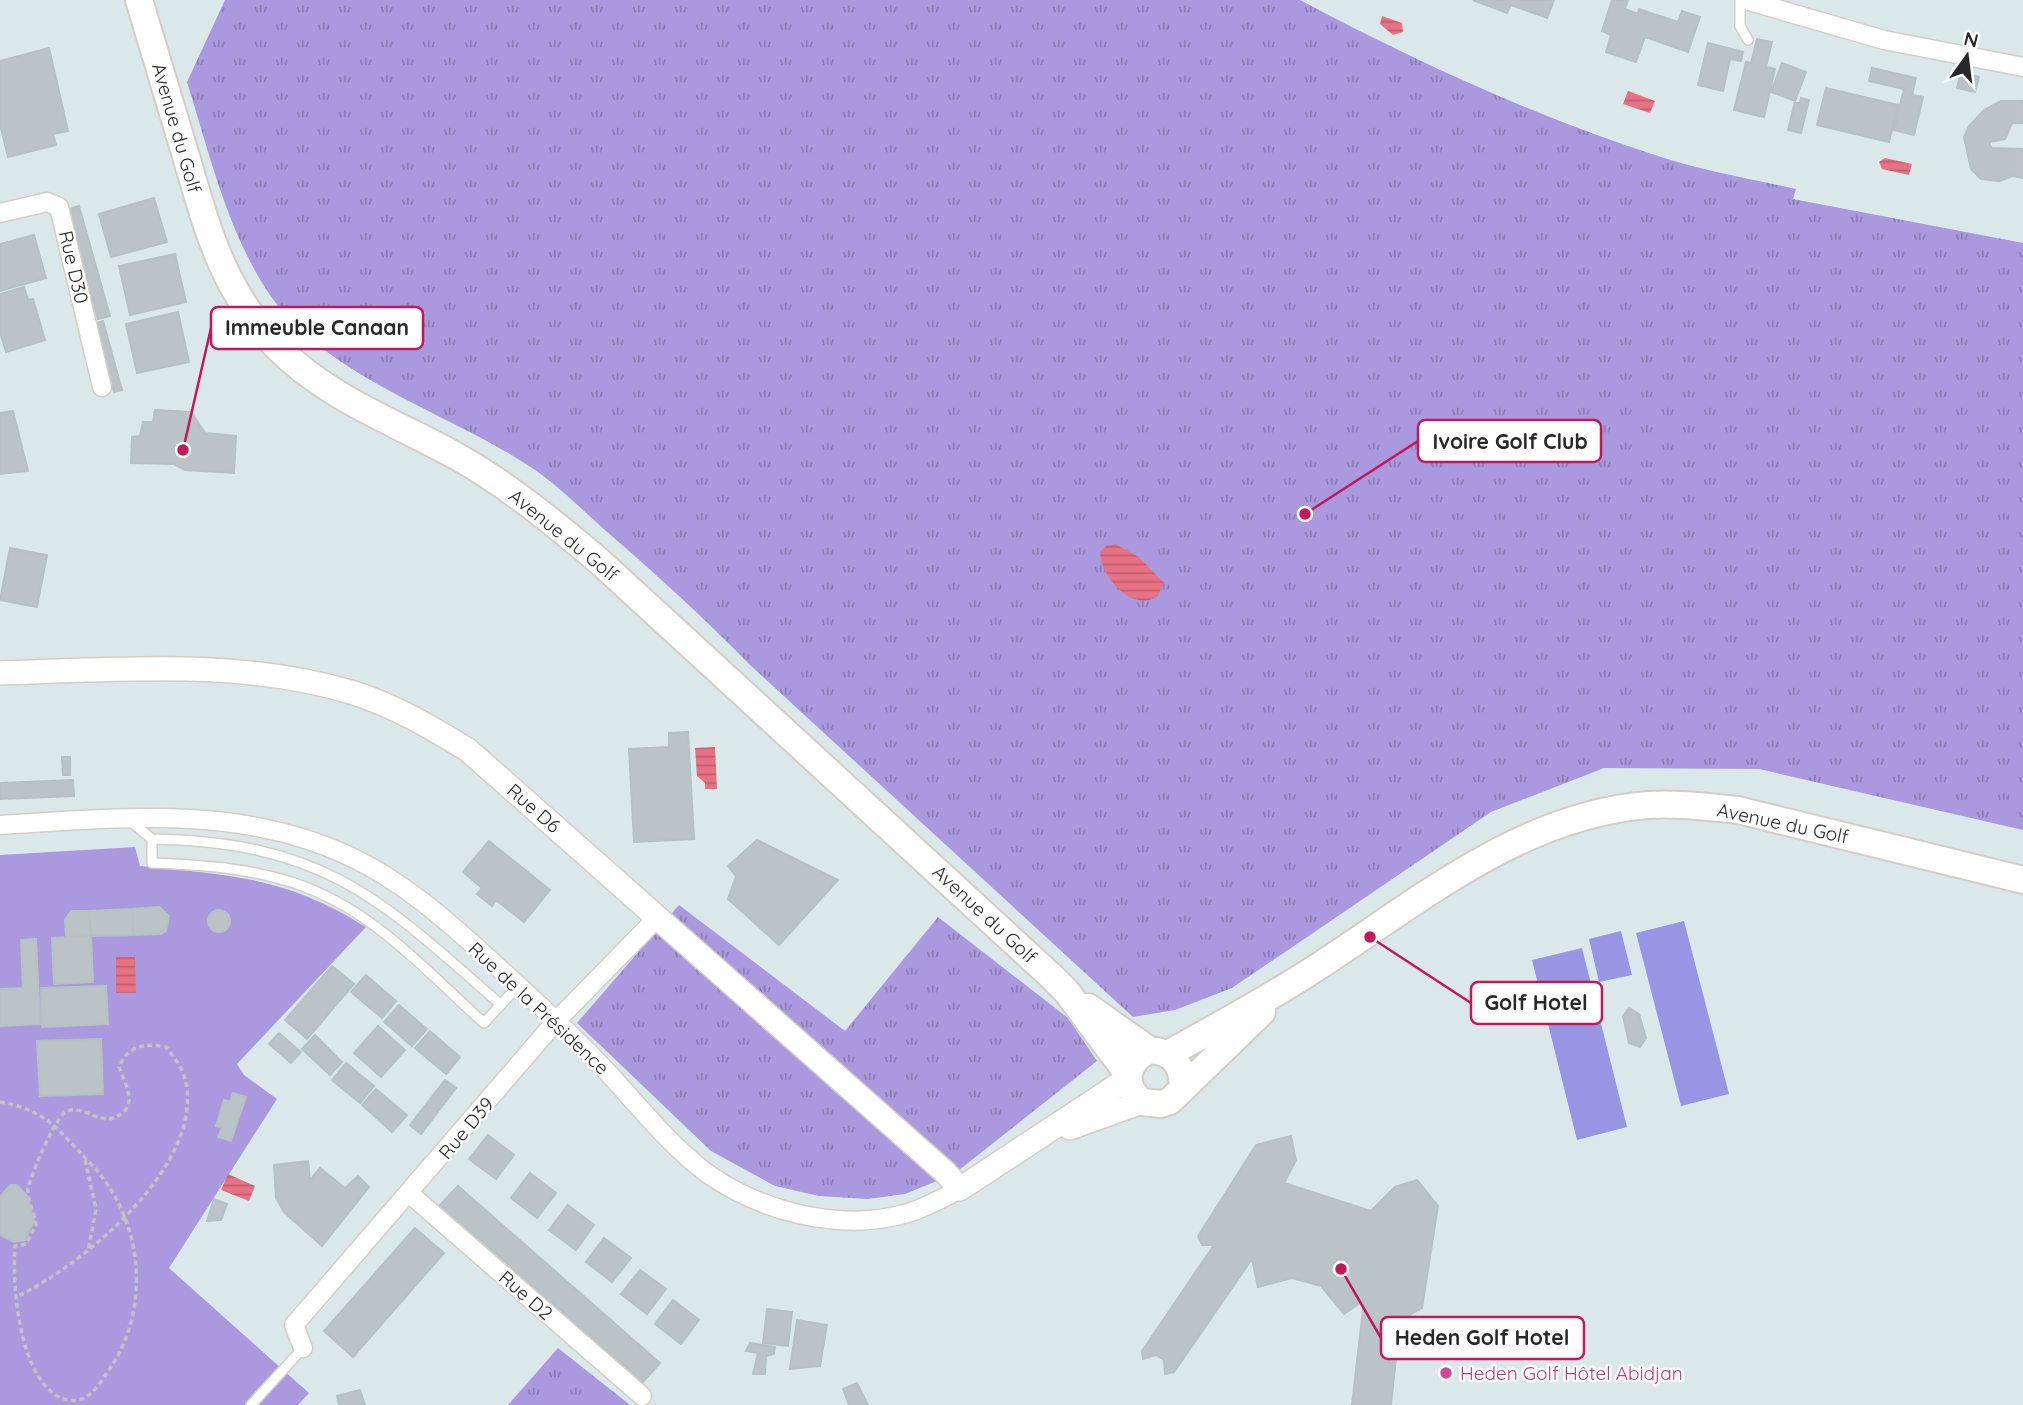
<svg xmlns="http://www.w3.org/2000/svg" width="2023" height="1405" viewBox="0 0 2023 1405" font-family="Quicksand,sans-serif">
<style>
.grass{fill:url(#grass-tufts)}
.garden{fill:#aa99de}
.pitch{fill:#9696e5}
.water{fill:url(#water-rules)}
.building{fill:#bac3c6;stroke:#b5c2c5;stroke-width:2}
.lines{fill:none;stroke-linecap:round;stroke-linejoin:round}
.service-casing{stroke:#d6ccc6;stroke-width:12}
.minor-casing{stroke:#d6ccc6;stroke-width:21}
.tertiary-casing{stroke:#d6ccc6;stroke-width:26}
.secondary-casing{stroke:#d6ccc6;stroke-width:30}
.path{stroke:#c3c3c3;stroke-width:3.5;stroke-dasharray:5 3.5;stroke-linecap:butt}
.service{stroke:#fff;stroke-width:9}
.minor{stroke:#fff;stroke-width:18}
.tertiary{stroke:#fff;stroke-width:23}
.secondary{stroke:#fff;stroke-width:26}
.hotel-dot{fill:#d1479c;stroke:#fff;stroke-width:2.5}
.labels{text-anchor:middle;stroke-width:5;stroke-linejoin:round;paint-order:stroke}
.street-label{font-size:19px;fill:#282828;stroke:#fff}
.hotel-label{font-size:19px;fill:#b23c85;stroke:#fff;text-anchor:start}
.leader{fill:none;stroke:#c2185b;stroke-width:2.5}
.callout-dot{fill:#c2185b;stroke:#fff;stroke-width:2.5}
.callout{fill:#fff;stroke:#c2185b;stroke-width:2.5}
.callout-label{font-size:21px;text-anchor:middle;font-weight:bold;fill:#282828}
</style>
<defs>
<pattern id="grass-tufts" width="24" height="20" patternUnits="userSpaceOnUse" patternTransform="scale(1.75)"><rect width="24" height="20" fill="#aa99de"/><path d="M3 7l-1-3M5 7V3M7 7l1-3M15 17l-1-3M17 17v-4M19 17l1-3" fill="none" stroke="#8a7db4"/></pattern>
<pattern id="water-rules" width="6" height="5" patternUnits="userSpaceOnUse" patternTransform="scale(1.75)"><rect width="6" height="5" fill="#e87284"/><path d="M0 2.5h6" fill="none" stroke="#bc5e6c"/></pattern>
</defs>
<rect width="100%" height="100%" fill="#dbe8ea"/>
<!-- grass -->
<path class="grass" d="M 225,0 L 1300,0 C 1415,61 1536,117 1661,157 C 1705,171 1751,179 1796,189 L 1793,199 L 2023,243 L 2023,830 L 1759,769 L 1604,768 L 1491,812 L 1232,988 L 1175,1010 L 1133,1017 L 750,665 C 704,618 656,574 606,531 C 581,509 557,484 529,466 C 443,409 316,375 261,281 C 225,221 208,149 187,82 Z
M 679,905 L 845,1031 L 938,917 L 1068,1018 L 1097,1061 L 954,1174 L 905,1194 L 868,1199 L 819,1196 L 775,1186 L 711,1151 L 577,1023 Z
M 558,1348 L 630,1405 L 508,1405 Z"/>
<!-- garden -->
<path class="garden" d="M 135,847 L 140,866 C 231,875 286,877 366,927 L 237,1064 L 244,1075 L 277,1099 L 169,1268 L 309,1393 L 298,1405 L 0,1405 L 0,855 Z"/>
<!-- pitch -->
<path class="pitch" d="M 1684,921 L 1729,1094 L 1681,1106 L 1636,933 Z
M 1621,931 L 1632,975 L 1599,982 L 1589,939 Z
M 1582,948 L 1627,1127 L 1577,1140 L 1532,960 Z"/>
<!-- water -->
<path class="water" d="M 1382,16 L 1402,23 L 1403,32 L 1393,35 L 1380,24 Z
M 1628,91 L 1655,101 L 1650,113 L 1623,104 Z
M 1885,158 L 1912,164 L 1909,175 L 1882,169 L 1879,162 Z
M 1115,544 L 1139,557 L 1164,583 L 1157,597 C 1131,612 1101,577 1100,552 L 1106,546 Z
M 715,747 L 717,789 L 705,789 L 705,783 L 697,776 L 695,748 Z
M 116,957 L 135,957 L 136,993 L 116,993 Z
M 228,1174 L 255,1186 L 249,1201 L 221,1190 Z"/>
<!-- building -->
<path class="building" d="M 1473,0 L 1554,0 L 1547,18 L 1511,5 L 1507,13 Z
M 1612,0 L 1628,0 L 1625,9 L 1638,14 L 1639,9 L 1678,22 L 1682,11 L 1700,17 L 1688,52 L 1645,37 L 1636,62 L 1606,52 L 1611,35 L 1602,31 Z
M 1757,39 L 1772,42 L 1766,67 L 1775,69 L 1764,117 L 1734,110 L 1746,62 L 1751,63 Z
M 1708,43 L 1743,52 L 1741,61 L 1730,59 L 1723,91 L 1698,85 Z
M 49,48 L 68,131 L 53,134 L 56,145 L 8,157 L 0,124 L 0,61 Z
M 1782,63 L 1806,72 L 1795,101 L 1771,92 Z
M 1872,68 L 1916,78 L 1912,95 L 1923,97 L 1914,135 L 1894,130 L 1904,89 L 1869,81 Z
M 1961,72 L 1979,77 L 1975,92 L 1957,88 Z
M 1826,88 L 1898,105 L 1889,142 L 1817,125 Z
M 1801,98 L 1809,100 L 1801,133 L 1788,130 L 1795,102 L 1800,103 Z
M 2001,101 L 2023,101 L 2023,123 L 2012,123 L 2005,139 L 1990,142 L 1990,145 L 1992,148 L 2023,149 L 2023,178 L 2013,176 L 1999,181 L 1981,179 L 1971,169 L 1964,137 L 1969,126 L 1984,110 Z
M 154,198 L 167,242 L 111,257 L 99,214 Z
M 79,206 L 110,316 L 98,319 L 66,210 Z
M 34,235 L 46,278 L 0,291 L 0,244 Z
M 175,254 L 186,302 L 130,315 L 119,266 Z
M 24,287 L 28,300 L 33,299 L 45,340 L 6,352 L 0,332 L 0,294 Z
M 178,312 L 189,362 L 137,373 L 126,324 Z
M 103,321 L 122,390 L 114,392 L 94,324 Z
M 155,410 L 191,412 L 205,433 L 236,436 L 234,473 L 185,470 L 174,464 L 131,463 L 132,437 L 140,436 L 143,422 L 153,422 Z
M 13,411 L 28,471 L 0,474 L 0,413 Z
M 10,548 L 47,555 L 37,607 L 0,600 Z
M 688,732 L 694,839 L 634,842 L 629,749 L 669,747 L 669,733 Z
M 62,757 L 70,757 L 70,775 L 63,775 Z
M 73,780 L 74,796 L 0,799 L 0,783 Z
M 757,840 L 838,880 L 779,945 L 728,899 L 736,876 L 728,866 Z
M 489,841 L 550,890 L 524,922 L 496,900 L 492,906 L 477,894 L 482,888 L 463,872 Z
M 159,907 L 169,916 L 166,931 L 161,934 L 133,935 L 132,909 Z
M 132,909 L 133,935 L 91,936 L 89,911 Z
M208 921a11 11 0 1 1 22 0a11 11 0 1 1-22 0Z
M 71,911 L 89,911 L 91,936 L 66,937 L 65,920 Z
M 91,936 L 93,982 L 54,984 L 52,938 Z
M 36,939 L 40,1024 L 0,1026 L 0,989 L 23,988 L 21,940 Z
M 332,966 L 354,984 L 307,1039 L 285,1020 Z
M 366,975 L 396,1001 L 382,1018 L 351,992 Z
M 106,986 L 108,1024 L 42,1027 L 41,988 Z
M 399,1005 L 427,1029 L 412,1046 L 384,1022 Z
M 1629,1008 L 1639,1014 L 1646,1038 L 1640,1047 L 1629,1043 L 1623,1016 Z
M 378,1026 L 405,1050 L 381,1077 L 354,1053 Z
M 430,1031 L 460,1057 L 446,1074 L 415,1048 Z
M 279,1033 L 301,1052 L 291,1063 L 269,1044 Z
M 315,1035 L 342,1062 L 330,1075 L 302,1049 Z
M 101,1039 L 103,1094 L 40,1096 L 37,1041 Z
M 346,1063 L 374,1086 L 360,1103 L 332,1080 Z
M 445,1080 L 456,1088 L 421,1134 L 410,1125 Z
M 376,1089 L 407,1115 L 392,1132 L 362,1105 Z
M 233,1093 L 246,1097 L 231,1141 L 218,1137 L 222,1128 L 216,1126 L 224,1100 L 230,1102 Z
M 488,1135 L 514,1155 L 496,1179 L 469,1159 Z
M 1291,1136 L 1296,1160 L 1284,1183 L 1371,1211 L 1395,1187 L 1417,1180 L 1438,1206 L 1422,1308 L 1400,1320 L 1391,1405 L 1352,1405 L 1364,1300 L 1344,1314 L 1321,1286 L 1292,1278 L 1258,1287 L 1252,1259 L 1174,1372 L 1165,1374 L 1164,1360 L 1156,1355 L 1143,1359 L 1142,1351 L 1214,1245 L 1202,1245 L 1198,1236 L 1256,1145 Z
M 308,1161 L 310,1180 L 320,1168 L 345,1188 L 358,1176 L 369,1187 L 322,1246 L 284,1212 L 276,1198 L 274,1165 Z
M 530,1173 L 556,1193 L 537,1218 L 511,1198 Z
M 10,1185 L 17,1185 L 27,1196 L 34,1221 L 25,1240 L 14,1242 L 0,1235 L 0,1197 Z
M 458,1186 L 660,1363 L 643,1382 L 440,1205 Z
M 214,1199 L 227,1204 L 221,1220 L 207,1221 Z
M 568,1205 L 594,1225 L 576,1250 L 549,1230 Z
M 415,1228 L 444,1253 L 353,1357 L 324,1331 Z
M 604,1238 L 631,1258 L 612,1282 L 586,1262 Z
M 640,1270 L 666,1289 L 647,1314 L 621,1294 Z
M 673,1300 L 699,1320 L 681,1344 L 655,1324 Z
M 767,1309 L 792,1312 L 788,1346 L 763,1343 Z
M 797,1320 L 827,1325 L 820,1366 L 790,1369 Z
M 750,1343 L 775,1347 L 774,1354 L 766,1356 L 765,1374 L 753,1374 L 758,1353 L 746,1351 Z
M 857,1383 L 868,1405 L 849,1405 L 843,1389 Z
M 360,1390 L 365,1405 L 339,1405 L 337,1396 Z"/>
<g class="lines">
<defs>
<path id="service" d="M 1740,0 L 1740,26 L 1748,40
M 130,821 L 152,839 L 152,863 C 212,865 276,870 330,898 C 388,927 436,980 484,1023 L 518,986
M 152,839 C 323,842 379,897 501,1005
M 251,1405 L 303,1348"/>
<path id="minor" d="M 1746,0 L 1884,40 L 2023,67
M 0,213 L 47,202 L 59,207 L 102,387
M 0,825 C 119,818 238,804 349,856 C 401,880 445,919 487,957 C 524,991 561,1024 596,1060 C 631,1096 664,1140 704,1171 C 758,1211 839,1232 904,1214 C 924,1209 942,1198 960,1189
M 410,1194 L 642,1396
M 303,1348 L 294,1325 L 557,1020 L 658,917"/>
<path id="tertiary" d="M 0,673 C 118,670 239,658 354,693 C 395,706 432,728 468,750 L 946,1173 L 960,1189 L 1127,1079
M 1070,1128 L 1142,1102"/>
<path id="secondary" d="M 139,0 C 154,51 170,102 185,153 C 207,227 221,288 277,347 C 327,398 397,423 458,457 C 509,486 554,523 599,561 L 1050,975 L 1067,992 L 1128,1074
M 1088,1007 L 1149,1050
M 1168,1054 C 1219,1025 1271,998 1319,966 C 1422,899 1522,815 1648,805 C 1678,803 1708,807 1738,810 L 2023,880
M 1183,1087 C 1182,1064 1174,1052 1149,1050 C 1126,1062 1121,1085 1142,1102 L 1161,1104 L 1170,1101 L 1262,1012"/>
</defs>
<!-- service casing -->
<use href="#service" class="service-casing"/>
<!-- minor casing -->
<use href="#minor" class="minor-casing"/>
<!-- tertiary casing -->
<use href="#tertiary" class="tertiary-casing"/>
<!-- secondary casing -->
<use href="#secondary" class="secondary-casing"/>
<!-- path -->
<path class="path" d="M 0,1102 C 47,1110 58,1130 90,1163 C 141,1215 152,1301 113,1364 C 106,1374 97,1390 86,1397 C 78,1402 69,1401 61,1398 C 19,1378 12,1287 15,1246 L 26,1244 L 36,1225 C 35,1214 26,1197 28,1188 C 31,1175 56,1115 67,1111 C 87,1104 103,1131 123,1112 C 126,1110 130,1103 129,1098 C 129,1089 122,1076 119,1067 C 129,1045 144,1043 166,1047 C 173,1056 182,1067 185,1079 C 207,1163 82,1266 16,1297
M 85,1160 L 96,1209 L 88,1252"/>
<!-- service -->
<use href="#service" class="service"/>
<!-- minor -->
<use href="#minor" class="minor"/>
<!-- tertiary -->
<use href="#tertiary" class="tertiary"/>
<!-- secondary -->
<use href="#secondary" class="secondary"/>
</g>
<!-- markers -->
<circle class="hotel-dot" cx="1446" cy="1373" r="7"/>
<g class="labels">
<!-- street labels -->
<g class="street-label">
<text transform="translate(177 128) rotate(74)" y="7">Avenue du Golf</text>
<text transform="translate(74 267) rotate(77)" y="7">Rue D30</text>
<text transform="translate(564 535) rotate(39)" y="7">Avenue du Golf</text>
<text transform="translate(534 808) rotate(41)" y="7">Rue D6</text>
<text transform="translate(1783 823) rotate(12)" y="7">Avenue du Golf</text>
<text transform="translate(985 914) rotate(43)" y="7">Avenue du Golf</text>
<text transform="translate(539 1008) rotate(43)" y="7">Rue de la Présidence</text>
<text transform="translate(466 1128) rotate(-50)" y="7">Rue D39</text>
<text transform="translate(526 1295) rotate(41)" y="7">Rue D2</text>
</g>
<!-- hotel labels -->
<g class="hotel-label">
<text x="1460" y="1380">Heden Golf Hôtel Abidjan</text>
</g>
</g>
<!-- callouts -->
<path class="leader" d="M183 450L211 328M1305 514L1418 441M1370 937L1471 1003M1341 1269L1381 1338"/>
<g class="callout-dot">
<circle cx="183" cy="450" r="7"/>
<circle cx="1305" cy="514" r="7"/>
<circle cx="1370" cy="937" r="7"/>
<circle cx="1341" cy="1269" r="7"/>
</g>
<g class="callout">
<rect x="211" y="307" width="212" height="42" rx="7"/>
<rect x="1418" y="420" width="183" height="42" rx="7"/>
<rect x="1471" y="982" width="131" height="42" rx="7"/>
<rect x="1381" y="1317" width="203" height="42" rx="7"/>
</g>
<g class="callout-label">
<text x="317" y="335">Immeuble Canaan</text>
<text x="1510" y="449">Ivoire Golf Club</text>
<text x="1536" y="1010">Golf Hotel</text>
<text x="1482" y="1345">Heden Golf Hotel</text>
</g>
<!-- north arrow -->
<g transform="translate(1967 56) rotate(14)" stroke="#ffffff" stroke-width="5" paint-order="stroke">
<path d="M0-5L12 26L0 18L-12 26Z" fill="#282828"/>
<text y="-10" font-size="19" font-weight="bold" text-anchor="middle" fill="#282828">N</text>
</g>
</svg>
